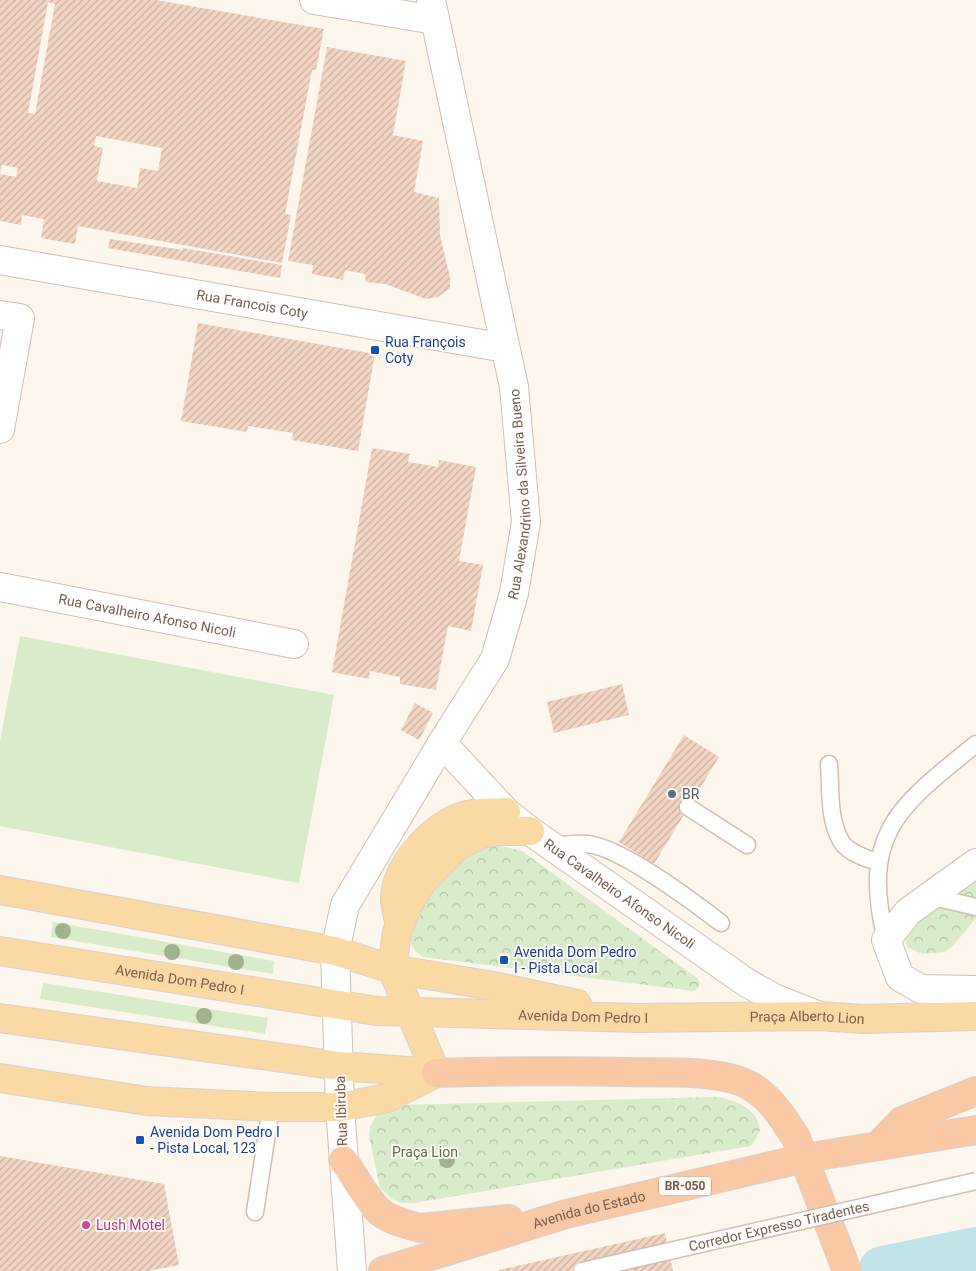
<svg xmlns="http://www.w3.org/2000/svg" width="976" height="1271" viewBox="0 0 976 1271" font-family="Roboto,sans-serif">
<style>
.grass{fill:#d8ecc9}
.park{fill:url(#park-crowns)}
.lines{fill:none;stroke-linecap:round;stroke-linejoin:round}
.river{stroke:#bfe3e8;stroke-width:50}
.building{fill:url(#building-hatch);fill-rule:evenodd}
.service-casing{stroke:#d1beb0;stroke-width:19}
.minor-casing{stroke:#d1beb0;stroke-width:30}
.tertiary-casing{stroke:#d1beb0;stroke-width:30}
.primary-casing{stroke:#dad1cd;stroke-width:30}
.trunk-casing{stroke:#dad1cd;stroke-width:30}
.service{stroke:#fff;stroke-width:16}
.minor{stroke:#fff;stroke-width:28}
.tertiary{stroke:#fff;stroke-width:28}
.primary{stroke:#fbd9a5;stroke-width:28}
.trunk{stroke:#f9c8a4;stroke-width:28}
.service-bridge-casing{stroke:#d1beb0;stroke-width:19;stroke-linecap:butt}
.service-bridge{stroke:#fff;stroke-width:16}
.tree{fill:#a0b28e}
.transit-dot{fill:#1a4fb4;stroke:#fffaf3;stroke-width:2}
.service-dot{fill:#5c6f8a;stroke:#fffaf3;stroke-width:2}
.hotel-dot{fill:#d1479c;stroke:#fffaf3;stroke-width:2}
.labels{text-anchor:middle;stroke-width:4;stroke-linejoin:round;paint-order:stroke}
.shield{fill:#fffaf3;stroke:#a28b7f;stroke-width:1}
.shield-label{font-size:12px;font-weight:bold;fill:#7a5c4d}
.street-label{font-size:14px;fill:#7a5c4d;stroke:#fffaf3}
.transit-label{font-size:14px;fill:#164399;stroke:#fffaf3;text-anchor:start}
.service-label{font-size:14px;fill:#4e5e75;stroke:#fffaf3;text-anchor:start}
.park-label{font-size:14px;fill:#537a41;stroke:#fffaf3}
.hotel-label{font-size:14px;fill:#b23c85;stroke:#fffaf3;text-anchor:start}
</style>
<defs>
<pattern id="park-crowns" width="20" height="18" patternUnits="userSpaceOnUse" patternTransform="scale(1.25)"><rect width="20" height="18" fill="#d8ecc9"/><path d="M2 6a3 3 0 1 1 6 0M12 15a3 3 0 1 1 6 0" fill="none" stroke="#b4c2a5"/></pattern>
<pattern id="building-hatch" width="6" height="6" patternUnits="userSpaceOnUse" patternTransform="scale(1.25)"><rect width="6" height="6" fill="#f3d5c3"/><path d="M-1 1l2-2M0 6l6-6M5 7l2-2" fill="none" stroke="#cab0a1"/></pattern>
</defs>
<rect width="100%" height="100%" fill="#fdf6ec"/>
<!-- grass -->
<path class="grass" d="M 20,636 L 334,695 L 299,883 L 0,826 L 0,741 Z
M 53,922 L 274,961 L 273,974 L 51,937 Z
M 43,983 L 268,1018 L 265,1034 L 40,999 Z"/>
<!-- park -->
<path class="park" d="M 501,846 L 522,851 L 697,978 L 700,983 L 699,987 L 694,991 L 423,957 C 416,952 411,948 410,939 C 407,922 447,867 460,856 C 471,848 488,847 501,846 Z
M 976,875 L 976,918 L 953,946 L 945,952 L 922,954 L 907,947 L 905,939 L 923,918 Z
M 717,1097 C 737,1101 758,1108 760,1131 L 751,1146 L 414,1203 L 402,1203 L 392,1199 L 380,1188 L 369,1136 L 370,1127 L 377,1114 L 399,1105 Z"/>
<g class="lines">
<!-- river -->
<path class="river" d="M 883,1271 L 976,1252"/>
</g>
<!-- building -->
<path class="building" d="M 0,0 L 156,0 L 324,29 L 316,70 L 312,70 L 285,214 L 291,215 L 282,263 L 78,226 L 75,244 L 41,238 L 44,219 L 22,215 L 21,225 L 0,221 L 0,174 L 16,177 L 18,168 L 2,165 L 0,173 ZM 48,2 L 55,4 L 35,114 L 28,113 ZM 96,136 L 162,148 L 158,171 L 140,168 L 137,188 L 97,181 L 103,148 L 94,146 Z
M 327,47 L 406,61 L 393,135 L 423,141 L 414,192 L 439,198 L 440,235 L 450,278 L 450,288 L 438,297 L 426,299 L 385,284 L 366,282 L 365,274 L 345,270 L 343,280 L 312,274 L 313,265 L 288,261 Z
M 110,239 L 183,250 L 183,248 L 282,265 L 280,278 L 108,248 Z
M 198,323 L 375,354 L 358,451 L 292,440 L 293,433 L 248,426 L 247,432 L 181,421 Z
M 372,448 L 410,454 L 408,462 L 438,467 L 439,460 L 476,467 L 459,561 L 483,565 L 471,631 L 448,626 L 436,690 L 400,684 L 400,677 L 370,671 L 369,679 L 332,672 Z
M 622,684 L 629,715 L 554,733 L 547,702 Z
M 415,703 L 433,713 L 419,740 L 401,730 Z
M 684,735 L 719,757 L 654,864 L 619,842 Z
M 0,1156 L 164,1184 L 179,1265 L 149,1271 L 0,1271 Z
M 665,1233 L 673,1271 L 499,1271 L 499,1270 Z"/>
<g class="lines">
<defs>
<path id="service" d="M 829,764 C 831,789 828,819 841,841 C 847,852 867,859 878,862
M 688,807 L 747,845
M 552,846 C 563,845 576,843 587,844 C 621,847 692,901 721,923
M 929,896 L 976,907
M 886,940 C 860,833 898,807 976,744
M 255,1212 L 271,1107"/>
<g id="minor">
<path d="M 314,0 L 435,20"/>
<path id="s1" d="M 0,260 L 505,348"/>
<path d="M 0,315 L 20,318 L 0,429"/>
<path id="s2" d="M 0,587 L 294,644"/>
<path d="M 976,863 L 908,912 L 886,940 L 900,977 L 921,989 L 976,990"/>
<path id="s3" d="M 352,1271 L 340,1107 L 335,951 L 345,905 L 442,743 L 495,659 L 514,593 L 526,522 L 514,387 L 431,0"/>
</g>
<g id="tertiary">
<path id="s4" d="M 442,743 L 506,812 L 530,831 L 747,983 L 774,998 L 819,1016"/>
</g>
<g id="primary">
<path d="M 0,890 L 335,951 L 392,969 L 493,986 L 577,1004"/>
<path d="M 399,922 C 398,915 395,906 395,899 C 395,867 433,825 463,816 C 476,812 493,813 506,812"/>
<path id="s5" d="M 0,951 L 377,1011 L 638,1018 L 819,1016 L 863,1019 L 976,1016"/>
<path d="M 0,1018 L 339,1066 L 436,1073"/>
<path d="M 436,1073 L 392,969 L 397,932 L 407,907 L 423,881 L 456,847 L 481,834 L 500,831 L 530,831"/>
<path d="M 0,1078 L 147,1101 L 271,1107 L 340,1107 L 387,1098 L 436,1073"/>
</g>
<g id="trunk">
<path d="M 436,1073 C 500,1071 564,1071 627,1072 C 663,1073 702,1070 737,1080 C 765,1089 781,1114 796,1138 L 847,1271"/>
<path d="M 878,1146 L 902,1121 L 976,1091"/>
<path d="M 343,1160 C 354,1175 364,1196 377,1209 C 387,1220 406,1224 420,1228 L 509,1219"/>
<path id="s6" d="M 383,1271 L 566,1214 L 805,1158 L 976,1130"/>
</g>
</defs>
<!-- service casing -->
<use href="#service" class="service-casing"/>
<!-- minor casing -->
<use href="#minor" class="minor-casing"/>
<!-- tertiary casing -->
<use href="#tertiary" class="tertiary-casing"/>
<!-- primary casing -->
<use href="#primary" class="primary-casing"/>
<!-- trunk casing -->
<use href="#trunk" class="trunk-casing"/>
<!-- service -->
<use href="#service" class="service"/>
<!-- minor -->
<use href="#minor" class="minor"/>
<!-- tertiary -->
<use href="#tertiary" class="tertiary"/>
<!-- primary -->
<use href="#primary" class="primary"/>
<!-- trunk -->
<use href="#trunk" class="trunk"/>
<defs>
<g id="service-bridge">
<path id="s7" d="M 582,1271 L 976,1181"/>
</g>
</defs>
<!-- service-bridge casing -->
<use href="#service-bridge" class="service-bridge-casing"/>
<!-- service-bridge -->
<use href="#service-bridge" class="service-bridge"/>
</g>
<!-- trees -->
<g class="tree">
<circle cx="63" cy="931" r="8"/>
<circle cx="172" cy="952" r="8"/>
<circle cx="236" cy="962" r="8"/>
<circle cx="204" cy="1016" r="8"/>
<circle cx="447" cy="1160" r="8"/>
</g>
<!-- markers -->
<g class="transit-dot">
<rect x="370" y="345" width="10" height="10" rx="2.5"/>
<rect x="499" y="955" width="10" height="10" rx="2.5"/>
<rect x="135" y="1135" width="10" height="10" rx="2.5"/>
</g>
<circle class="service-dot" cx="672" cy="794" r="5"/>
<circle class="hotel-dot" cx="86" cy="1225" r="5"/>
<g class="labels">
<!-- shield labels -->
<rect class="shield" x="659" y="1176.5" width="52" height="19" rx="4"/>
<g class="shield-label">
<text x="685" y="1190">BR-050</text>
</g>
<!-- street labels -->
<g class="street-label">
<text dy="5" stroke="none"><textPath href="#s1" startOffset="256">Rua Francois Coty</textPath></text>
<text dy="5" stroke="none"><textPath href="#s3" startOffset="824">Rua Alexandrino da Silveira Bueno</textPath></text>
<text dy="5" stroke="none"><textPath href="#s2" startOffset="150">Rua Cavalheiro Afonso Nicoli</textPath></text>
<text dy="5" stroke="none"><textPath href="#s4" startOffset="234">Rua Cavalheiro Afonso Nicoli</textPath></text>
<text dy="5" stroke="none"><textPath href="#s5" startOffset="182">Avenida Dom Pedro I</textPath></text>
<text dy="5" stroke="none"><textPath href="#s5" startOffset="588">Avenida Dom Pedro I</textPath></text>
<text dy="5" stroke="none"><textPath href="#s5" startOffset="812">Praça Alberto Lion</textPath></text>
<text transform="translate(341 1111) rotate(-92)" y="5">Rua Ibiruba</text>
<text dy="5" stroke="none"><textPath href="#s6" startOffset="215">Avenida do Estado</textPath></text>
<text dy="5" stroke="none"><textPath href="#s7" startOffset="202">Corredor Expresso Tiradentes</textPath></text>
</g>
<!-- transit labels -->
<g class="transit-label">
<text x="385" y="347">Rua François<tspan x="385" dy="16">Coty</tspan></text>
<text x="514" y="957">Avenida Dom Pedro<tspan x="514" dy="16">I - Pista Local</tspan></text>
<text x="150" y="1137">Avenida Dom Pedro I<tspan x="150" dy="16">- Pista Local, 123</tspan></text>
</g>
<!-- service labels -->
<g class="service-label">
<text x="682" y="799">BR</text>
</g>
<!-- park labels -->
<g class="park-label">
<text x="425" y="1157">Praça Lion</text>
</g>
<!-- hotel labels -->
<g class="hotel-label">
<text x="96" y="1230">Lush Motel</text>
</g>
</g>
</svg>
